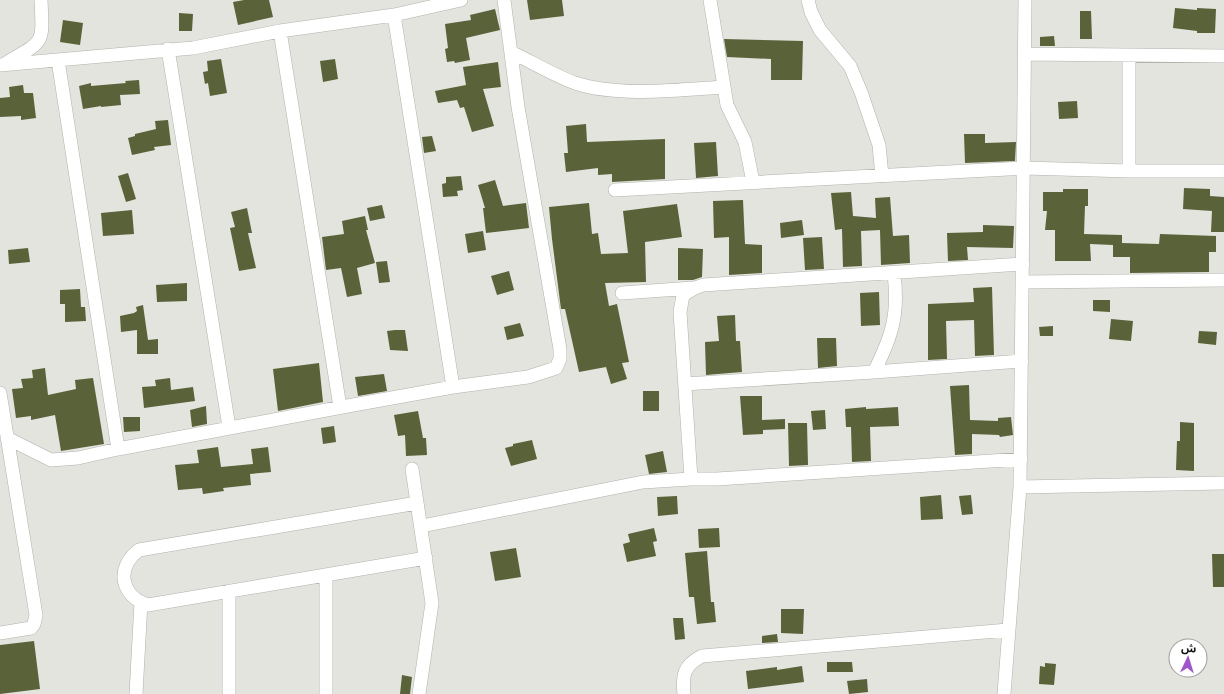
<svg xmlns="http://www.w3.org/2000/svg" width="1224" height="694" viewBox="0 0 1224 694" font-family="'Roboto Serif','Noto Sans Arabic',serif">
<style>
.building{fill:#5a6239}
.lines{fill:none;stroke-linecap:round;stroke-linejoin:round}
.street-casing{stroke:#b1b2ac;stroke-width:14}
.street{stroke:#fff;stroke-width:13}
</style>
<rect width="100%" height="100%" fill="#e2e4dd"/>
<!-- building -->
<path class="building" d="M 244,0 L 269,0 L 273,17 L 238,25 L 233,2 Z
M 527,0 L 562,0 L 564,16 L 530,20 Z
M 1175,8 L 1197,10 L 1197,8 L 1216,9 L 1215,33 L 1197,33 L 1197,31 L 1173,28 Z
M 495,9 L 500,30 L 466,38 L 470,60 L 455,63 L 454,61 L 447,62 L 445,49 L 448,48 L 445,24 L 471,20 L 470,15 Z
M 1080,11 L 1091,11 L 1092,39 L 1080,39 Z
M 179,13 L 193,14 L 192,31 L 179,31 Z
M 63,20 L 83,23 L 80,45 L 60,42 Z
M 1054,36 L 1055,46 L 1040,46 L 1040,37 Z
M 724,39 L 803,41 L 802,80 L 771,80 L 771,59 L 727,57 Z
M 221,59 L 227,93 L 210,96 L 208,83 L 205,84 L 203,72 L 208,71 L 207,61 Z
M 335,59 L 338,79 L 323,82 L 320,61 Z
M 498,62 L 501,87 L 483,89 L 494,126 L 472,132 L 464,107 L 460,108 L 457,100 L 438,103 L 435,91 L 466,85 L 463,67 Z
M 139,80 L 140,94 L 120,95 L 121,105 L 101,107 L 101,106 L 83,109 L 79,86 L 91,83 L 91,86 L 126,83 L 125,81 Z
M 23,85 L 24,93 L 33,93 L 36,118 L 21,120 L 21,116 L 0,117 L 0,98 L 10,97 L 9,87 Z
M 1077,101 L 1078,118 L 1059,119 L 1058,102 Z
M 168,120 L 171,145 L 154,147 L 155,150 L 132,155 L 128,138 L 135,136 L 135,134 L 156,129 L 155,121 Z
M 586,124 L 587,142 L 665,139 L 665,179 L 612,182 L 612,174 L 598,175 L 598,168 L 566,172 L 564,153 L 568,153 L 566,126 Z
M 964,134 L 985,134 L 985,143 L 1016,142 L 1015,161 L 965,163 Z
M 432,136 L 436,151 L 424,153 L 422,137 Z
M 716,142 L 718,176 L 696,178 L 694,143 Z
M 128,173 L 136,199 L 126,202 L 118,176 Z
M 461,176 L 463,190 L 457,191 L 458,196 L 443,197 L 442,184 L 446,183 L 446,177 Z
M 495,180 L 503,206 L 526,203 L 529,228 L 486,233 L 483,208 L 485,208 L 478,185 Z
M 1184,188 L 1210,189 L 1210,196 L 1224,197 L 1224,232 L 1211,232 L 1212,211 L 1183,209 Z
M 1063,189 L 1088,189 L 1088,206 L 1085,206 L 1084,234 L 1122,235 L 1122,243 L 1159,244 L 1160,234 L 1216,236 L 1216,252 L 1209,252 L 1209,272 L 1130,273 L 1130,257 L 1113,257 L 1113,245 L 1090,244 L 1091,261 L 1055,261 L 1055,230 L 1045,230 L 1047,211 L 1043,211 L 1043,192 L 1063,192 Z
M 851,192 L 853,216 L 876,218 L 875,198 L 890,197 L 893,236 L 909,235 L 910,263 L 881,265 L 880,230 L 861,231 L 862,266 L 843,267 L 842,229 L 835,230 L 831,193 Z
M 743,200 L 745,244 L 762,245 L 762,273 L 729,275 L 729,237 L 714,238 L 713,201 Z
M 589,203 L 592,234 L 598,233 L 601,254 L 628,253 L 623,211 L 677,204 L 682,237 L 645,242 L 646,282 L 605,283 L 609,306 L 617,304 L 629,362 L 622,363 L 627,379 L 611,384 L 606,367 L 579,372 L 565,309 L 561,309 L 552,239 L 549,207 Z
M 382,205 L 385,218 L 370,221 L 367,208 Z
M 247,208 L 252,233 L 248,233 L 256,268 L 239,271 L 230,228 L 235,227 L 231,212 Z
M 132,210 L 134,234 L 103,236 L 101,213 Z
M 365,216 L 368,230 L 366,230 L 375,263 L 357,268 L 362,294 L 347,297 L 341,268 L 326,270 L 322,237 L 344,234 L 342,221 Z
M 802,220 L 804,235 L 781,238 L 780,223 Z
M 983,225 L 1014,226 L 1013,248 L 967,247 L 968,260 L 948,261 L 947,233 L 983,232 Z
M 483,231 L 486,250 L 468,253 L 465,234 Z
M 822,237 L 824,269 L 805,270 L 803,238 Z
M 28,248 L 30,262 L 9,264 L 8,250 Z
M 678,248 L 703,249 L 702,277 L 693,280 L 678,280 Z
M 387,261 L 390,282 L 379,283 L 376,262 Z
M 509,271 L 514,290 L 497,295 L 491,276 Z
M 187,283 L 187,301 L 157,302 L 156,285 Z
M 992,287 L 994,355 L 975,356 L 974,320 L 946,321 L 947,359 L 928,360 L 928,304 L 974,302 L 973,288 Z
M 80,289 L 81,307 L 85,307 L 86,321 L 65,322 L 65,304 L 60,304 L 60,290 Z
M 879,292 L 880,325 L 861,326 L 860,293 Z
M 1093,300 L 1110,300 L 1110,312 L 1093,311 Z
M 143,305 L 148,340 L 158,339 L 158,354 L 137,354 L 137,330 L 121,332 L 120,316 L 134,313 L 137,311 L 136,307 Z
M 735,315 L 736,341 L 740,341 L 742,372 L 706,375 L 705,342 L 719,341 L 717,316 Z
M 1111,319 L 1133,321 L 1131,341 L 1109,339 Z
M 520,323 L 524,336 L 507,340 L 504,327 Z
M 1053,326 L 1053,336 L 1040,336 L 1039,327 Z
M 395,330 L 405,330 L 408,351 L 390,350 L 387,331 Z
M 1199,331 L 1217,332 L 1216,345 L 1198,343 Z
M 817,338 L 836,338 L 837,366 L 818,368 Z
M 319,363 L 323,402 L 278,411 L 273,369 Z
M 45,368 L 48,395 L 76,389 L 75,380 L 93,378 L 104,444 L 61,451 L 55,415 L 31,420 L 31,416 L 16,418 L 12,389 L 23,388 L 21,379 L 33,378 L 32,370 Z
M 384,374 L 387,391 L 358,396 L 355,377 Z
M 170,378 L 171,390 L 193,387 L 195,401 L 144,408 L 142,387 L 156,386 L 155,380 Z
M 969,385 L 970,420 L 998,421 L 998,418 L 1011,417 L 1013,435 L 1000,437 L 999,435 L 972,434 L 972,454 L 955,455 L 950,386 Z
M 643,391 L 659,391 L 659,411 L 643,411 Z
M 740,396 L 762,396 L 762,420 L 785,419 L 785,429 L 763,430 L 763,434 L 743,435 Z
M 206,406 L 207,424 L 192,427 L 190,410 Z
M 866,407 L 866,409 L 898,407 L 899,426 L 870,427 L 871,461 L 852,462 L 851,427 L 846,427 L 845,409 Z
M 825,410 L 826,429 L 813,430 L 811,411 Z
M 418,411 L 423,438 L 426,438 L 427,455 L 406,456 L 405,435 L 398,436 L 394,415 Z
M 123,417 L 140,417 L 140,431 L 124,432 Z
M 1180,422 L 1194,423 L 1194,471 L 1176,470 L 1177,441 L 1180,441 Z
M 788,423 L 807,423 L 808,465 L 789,466 Z
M 334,426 L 336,442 L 323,444 L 321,428 Z
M 532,440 L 537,459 L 511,466 L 505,448 L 513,446 L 513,444 Z
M 218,447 L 221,467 L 253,464 L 251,449 L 268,447 L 271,472 L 250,474 L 251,485 L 223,488 L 224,491 L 203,494 L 202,488 L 178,490 L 175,465 L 199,463 L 197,450 Z
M 663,451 L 667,472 L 649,474 L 645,455 Z
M 941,495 L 943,519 L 921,520 L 920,497 Z
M 971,495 L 973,514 L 962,515 L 959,496 Z
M 677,496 L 678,514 L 658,516 L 657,497 Z
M 654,528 L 657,541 L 653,542 L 656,556 L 627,562 L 623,544 L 630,542 L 628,534 Z
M 719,528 L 720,547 L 699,548 L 698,529 Z
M 516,548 L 521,577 L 495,581 L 490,552 Z
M 707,551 L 711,602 L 714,602 L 716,622 L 697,624 L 694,597 L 689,597 L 685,553 Z
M 1212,554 L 1224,554 L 1224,587 L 1213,587 Z
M 781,609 L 804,609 L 803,634 L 781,633 Z
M 673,618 L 683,618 L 685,639 L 675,640 Z
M 777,634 L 778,642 L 762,643 L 762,636 Z
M 34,641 L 40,689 L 0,694 L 0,645 Z
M 827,662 L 852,662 L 853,672 L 827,672 Z
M 1045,663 L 1056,664 L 1054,685 L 1039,684 L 1040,666 L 1045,667 Z
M 802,666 L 804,682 L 748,689 L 746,671 L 777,667 L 777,670 Z
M 402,675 L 412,677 L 410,694 L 400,694 Z
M 867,679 L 868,692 L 849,694 L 847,681 Z"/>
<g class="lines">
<defs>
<path id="street" d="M 710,0 L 727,105 L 745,142 L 753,182
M 808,0 L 811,12 L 820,30 L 850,66 L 861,92 L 879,145 L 882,176
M 394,15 L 453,387
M 280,31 L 340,407
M 168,49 L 229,427
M 511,52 C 532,62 553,75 575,83 C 618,97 678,90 724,87
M 1025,54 L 1224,56
M 1129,56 L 1129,171
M 58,60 L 118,449
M 6,63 C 45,40 43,45 41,0
M 0,65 L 193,48 L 280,31 L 394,15 L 461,0
M 615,190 L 1025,168 L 1129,171 L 1224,171
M 1022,282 L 1224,280
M 622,293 L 693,288
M 874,372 C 892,336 899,315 894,274
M 685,384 L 874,372 L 1022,361
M 0,393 L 36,615 L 34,624 L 31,628 L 0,633
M 7,438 L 51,460 L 78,458 L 118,449 L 353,405 L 453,387 L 528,377 L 556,368 L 560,359 L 560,349 L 518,107 L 504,0
M 1021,459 L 717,479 L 691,479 L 680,312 L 683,295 L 695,288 L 703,285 L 1023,264
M 412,469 L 432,603 L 419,694
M 1020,487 L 1224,483
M 417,503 L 139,550 C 115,568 121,596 148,605 L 426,558
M 422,526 L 643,482 L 691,479
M 136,694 L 141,602
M 229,694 L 229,591
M 326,694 L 326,575
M 684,694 C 682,675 684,665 702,656 L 1008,630
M 1004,694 L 1020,487 L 1025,0"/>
</defs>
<!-- street casing -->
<use href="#street" class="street-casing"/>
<!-- street -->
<use href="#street" class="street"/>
</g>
<!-- north arrow -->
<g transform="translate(1188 658) rotate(4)"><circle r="19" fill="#ffffff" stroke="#9f9f9e"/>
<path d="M0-3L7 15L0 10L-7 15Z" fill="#9f56c9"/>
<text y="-6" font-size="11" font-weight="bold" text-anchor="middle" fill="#0f0f0d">ش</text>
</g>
</svg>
